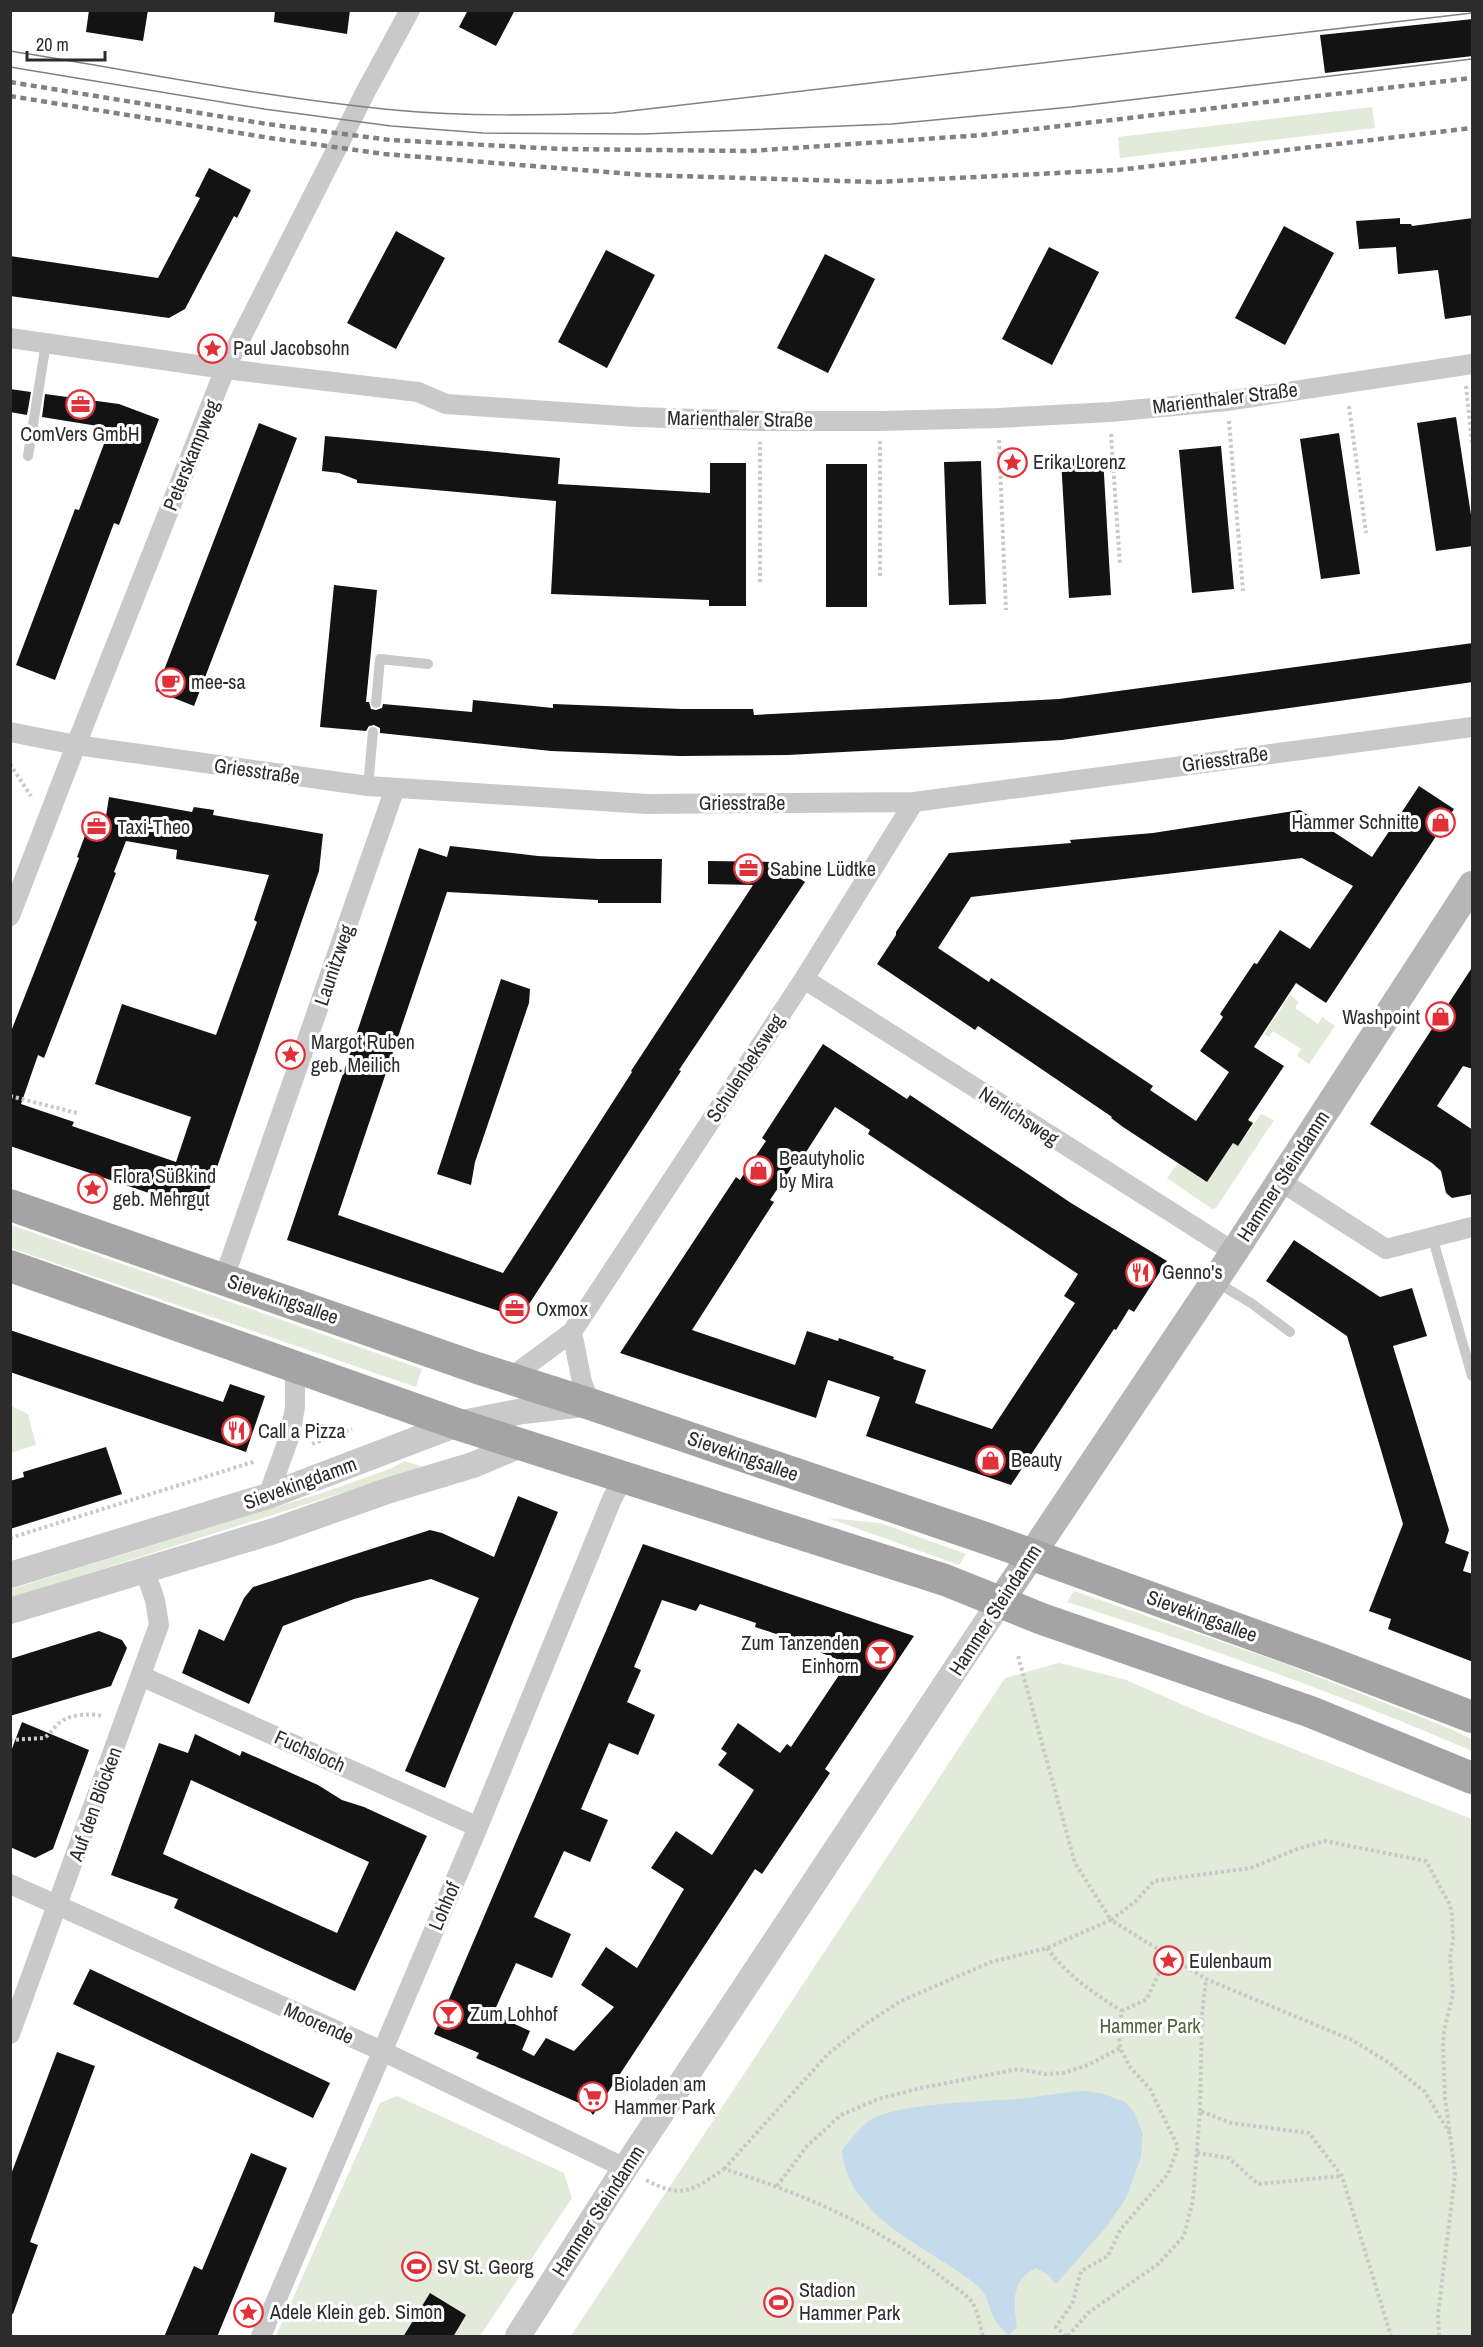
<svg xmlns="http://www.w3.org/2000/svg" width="1483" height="2347" viewBox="0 0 1483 2347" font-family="'Archivo Narrow',sans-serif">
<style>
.green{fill:#e2ead9}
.water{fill:#c5daea}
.building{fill:#131313;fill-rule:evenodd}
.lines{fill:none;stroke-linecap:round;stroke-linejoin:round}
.path{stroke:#c9c9c9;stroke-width:4;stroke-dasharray:3 3;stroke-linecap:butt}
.service{stroke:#c9c9c9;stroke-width:10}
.minor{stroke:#c9c9c9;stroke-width:20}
.tertiary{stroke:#c9c9c9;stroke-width:26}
.secondary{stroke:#b6b6b6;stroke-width:28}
.primary{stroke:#a4a4a4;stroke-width:32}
.tram{stroke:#818181;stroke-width:1.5}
.rail{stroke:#818181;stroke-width:4.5;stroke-dasharray:6 4.5;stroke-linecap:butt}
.labels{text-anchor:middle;stroke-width:6;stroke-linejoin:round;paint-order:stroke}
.poi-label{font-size:20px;fill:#2c2c2c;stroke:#fff;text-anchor:start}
.street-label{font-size:20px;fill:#2c2c2c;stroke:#fff}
.park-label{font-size:20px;fill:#4e663b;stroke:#fff}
</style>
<rect width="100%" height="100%" fill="#fff"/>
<!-- green -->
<path class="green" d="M 1372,107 L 1375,128 L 1120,158 L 1118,137 Z
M 1290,995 L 1299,1002 L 1295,1008 L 1318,1024 L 1322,1017 L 1335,1026 L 1309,1064 L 1297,1056 L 1301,1049 L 1273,1031 L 1269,1037 L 1264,1034 Z
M 1261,1114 L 1274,1120 L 1216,1208 L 1212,1209 L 1167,1178 L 1178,1163 L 1207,1182 L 1233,1143 L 1238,1146 Z
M 11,1225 L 422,1369 L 416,1387 L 11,1248 Z
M 11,1406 L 28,1414 L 36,1445 L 11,1453 Z
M 405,1461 L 423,1467 L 11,1598 L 11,1589 L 325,1492 L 392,1468 Z
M 828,1518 L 880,1523 L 966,1554 L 959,1565 Z
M 1074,1591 L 1283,1663 L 1446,1727 L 1472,1739 L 1472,1751 C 1340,1694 1204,1646 1067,1602 Z
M 1059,1663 L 1126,1680 L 1204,1714 L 1472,1819 L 1472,2336 L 571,2336 L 1005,1678 Z
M 397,2096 L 564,2173 L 572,2198 L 480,2336 L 276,2336 L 380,2103 Z"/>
<!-- water -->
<path class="water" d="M 1085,2091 L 1104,2094 L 1125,2102 L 1134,2112 L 1143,2134 L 1141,2157 L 1126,2198 L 1107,2226 L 1056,2284 L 1047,2274 L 1036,2268 C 1011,2280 1013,2303 1017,2327 L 1008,2336 C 1004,2330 997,2324 994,2318 C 989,2310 989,2299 983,2292 C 975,2281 958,2272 947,2264 C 905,2237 846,2206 842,2150 C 850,2140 859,2128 870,2120 C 897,2103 982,2102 1016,2099 C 1040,2097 1062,2092 1085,2091 Z"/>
<!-- building -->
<path class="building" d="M 89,10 L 148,10 L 143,41 L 86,32 Z
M 275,10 L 350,10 L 347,34 L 274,22 Z
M 468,10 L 515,10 L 496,46 L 459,27 Z
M 1473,19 L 1473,56 L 1325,73 L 1320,35 Z
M 209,168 L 251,190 L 237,218 L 234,216 L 185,309 L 169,318 L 10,296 L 10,256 L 158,278 L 200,198 L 195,196 Z
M 1400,218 L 1400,224 L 1411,224 L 1412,226 L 1473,218 L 1473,315 L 1445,319 L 1438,270 L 1398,274 L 1396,247 L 1359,249 L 1356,221 Z
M 1284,226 L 1334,253 L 1285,345 L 1235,318 Z
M 396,231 L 445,258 L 396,349 L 347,323 Z
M 1049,247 L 1099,272 L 1052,365 L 1002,339 Z
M 606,250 L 655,275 L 607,368 L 558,342 Z
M 825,254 L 875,279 L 828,373 L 777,348 Z
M 10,389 L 31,392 L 27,415 L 10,412 Z
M 45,394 L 119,404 L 159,419 L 119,525 L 114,523 L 55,680 L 16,665 L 75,509 L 79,510 L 110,428 L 42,417 Z
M 1456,417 L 1473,528 L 1473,546 L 1436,551 L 1417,423 Z
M 259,423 L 297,438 L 194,706 L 156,691 Z
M 1339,433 L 1360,574 L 1321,579 L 1300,439 Z
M 325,436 L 560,458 L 558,484 L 710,493 L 710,463 L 746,463 L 746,606 L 709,606 L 709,600 L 551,594 L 556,501 L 357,483 L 357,480 L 339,473 L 322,471 Z
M 1221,446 L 1234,589 L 1192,593 L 1179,450 Z
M 1103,457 L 1111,595 L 1069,598 L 1061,459 Z
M 981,461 L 986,604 L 949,605 L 944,462 Z
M 826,464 L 867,464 L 867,607 L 826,607 Z
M 334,585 L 377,590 L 366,702 L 369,702 L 371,709 L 376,710 L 382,708 L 383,704 L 472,712 L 473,700 L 553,708 L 553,704 L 682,709 L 753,709 L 754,715 L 1059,699 L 1473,643 L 1473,682 L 1062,740 L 788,755 L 680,756 L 551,751 L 380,733 L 380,728 L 374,725 L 369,726 L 366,731 L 320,727 Z
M 1419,786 L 1454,809 L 1326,1003 L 1296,983 L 1254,1047 L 1284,1066 L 1248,1120 L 1253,1123 L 1238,1146 L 1233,1143 L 1207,1182 L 1123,1127 L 1111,1118 L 1112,1117 L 978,1026 L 975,1030 L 877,964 L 896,935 L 896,932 L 949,853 L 1071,843 L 1070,840 L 1153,833 L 1300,810 L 1372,857 ZM 1302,858 L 1353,886 L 1310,949 L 1280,930 L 1257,964 L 1254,963 L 1220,1014 L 1223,1017 L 1200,1051 L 1229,1072 L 1196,1121 L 1150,1090 L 1153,1086 L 991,978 L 989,982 L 938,948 L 971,897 Z
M 109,797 L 192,812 L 194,807 L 214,810 L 213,815 L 323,834 L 319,871 L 202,1211 L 10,1146 L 10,1034 L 79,858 L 77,857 L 93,814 L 106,816 ZM 126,841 L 177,850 L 176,859 L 269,875 L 254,920 L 257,922 L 216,1035 L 122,1004 L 95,1084 L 191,1117 L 176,1162 L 72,1126 L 74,1122 L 21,1104 L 38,1055 L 44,1058 L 116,873 L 114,872 Z
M 450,846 L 538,856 L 599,859 L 662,859 L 661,903 L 598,903 L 598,900 L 447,892 L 338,1215 L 503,1273 L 632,1072 L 631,1071 L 753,885 L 708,884 L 708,861 L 775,862 L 805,882 L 679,1070 L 681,1071 L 666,1094 L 520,1318 L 287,1240 L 419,848 L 447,857 Z
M 1473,966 L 1473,1069 L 1463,1066 L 1437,1106 L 1473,1130 L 1473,1194 L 1452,1198 L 1446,1193 L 1441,1171 L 1432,1163 L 1370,1124 Z
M 501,979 L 530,989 L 529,1003 L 475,1162 L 471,1185 L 437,1174 Z
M 823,1044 L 907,1099 L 910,1095 L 1071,1203 L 1167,1261 L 1134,1312 L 1129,1309 L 1116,1330 L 1114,1329 L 1011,1485 L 866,1436 L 880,1397 L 828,1380 L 816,1418 L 620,1353 L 736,1177 L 740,1180 L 753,1160 L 766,1141 L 762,1138 ZM 835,1107 L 870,1130 L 868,1134 L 1078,1274 L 1064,1296 L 1075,1303 L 992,1429 L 915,1403 L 926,1370 L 893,1359 L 894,1357 L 839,1338 L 838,1341 L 807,1331 L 795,1365 L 692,1330 L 774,1202 L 770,1200 L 796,1161 L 799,1163 Z
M 1294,1240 L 1380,1297 L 1412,1288 L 1427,1336 L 1393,1346 L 1449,1530 L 1445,1543 L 1469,1552 L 1463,1571 L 1473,1574 L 1473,1662 L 1388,1629 L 1391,1619 L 1369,1611 L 1403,1524 L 1347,1336 L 1266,1281 Z
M 10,1330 L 223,1402 L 230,1384 L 265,1396 L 246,1452 L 10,1372 Z
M 106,1447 L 122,1494 L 10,1529 L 10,1481 L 24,1477 L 23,1472 Z
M 518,1496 L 558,1512 L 445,1788 L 405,1771 L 479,1598 L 431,1579 L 354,1599 L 283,1626 L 249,1704 L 182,1673 L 199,1629 L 224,1641 L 244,1598 L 253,1587 L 430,1530 L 442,1533 L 494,1557 Z
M 643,1544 L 914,1636 L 825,1769 L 830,1773 L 762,1874 L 755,1869 L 593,2115 L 586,2106 L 476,2058 L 479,2053 L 434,2034 ZM 662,1600 L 696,1611 L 700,1604 L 756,1623 L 755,1627 L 812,1646 L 814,1650 L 847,1663 L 791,1747 L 787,1744 L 780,1753 L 738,1723 L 721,1749 L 727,1753 L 718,1765 L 754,1790 L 712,1855 L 676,1831 L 651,1868 L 684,1889 L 655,1938 L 637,1968 L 606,1947 L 581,1985 L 614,2007 L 574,2051 L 546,2038 L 534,2056 L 522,2050 L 530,2031 L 493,2014 L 516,1963 L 552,1978 L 571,1934 L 534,1917 L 564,1851 L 590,1862 L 608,1820 L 581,1809 L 609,1743 L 638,1755 L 655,1715 L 627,1702 L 641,1670 L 634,1667 Z
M 99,1631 L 122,1640 L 127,1648 L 111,1686 L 10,1716 L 10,1659 Z
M 22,1722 L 89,1750 L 53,1849 L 35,1858 L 10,1847 L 10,1754 Z
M 195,1734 L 240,1756 L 242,1751 L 318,1785 L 342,1800 L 364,1807 L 427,1836 L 355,1991 L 174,1908 L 178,1899 L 111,1875 L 159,1743 L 188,1753 ZM 191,1780 L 369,1862 L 337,1933 L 163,1854 Z
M 90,1969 L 330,2083 L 313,2118 L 73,2004 Z
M 57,2052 L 95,2066 L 30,2242 L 38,2245 L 13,2314 L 10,2313 L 10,2177 Z
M 251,2153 L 287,2168 L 217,2337 L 164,2337 L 194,2266 L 202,2270 Z
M 430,2293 L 466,2315 L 453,2337 L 403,2337 Z"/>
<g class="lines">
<!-- path -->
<path class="path" d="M 1466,386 L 1472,442
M 1349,406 L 1366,533
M 1229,421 L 1243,591
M 1111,434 L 1120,565
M 999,440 L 1006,610
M 880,441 L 880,578
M 760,582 L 760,442
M 10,764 L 31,796
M 10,1096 L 77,1113
M 312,1444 L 352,1429
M 10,1538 L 256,1461
M 10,1740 L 44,1738 C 50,1734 53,1729 58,1724 C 68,1714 90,1713 103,1716
M 1047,1948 C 1068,1976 1093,1993 1122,2011
M 1200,2111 L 1202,2016 L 1206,1979
M 1197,2153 L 1229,2158 L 1258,2184 L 1341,2176
M 724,2169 L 828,2054 L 867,2023 L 901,2001 L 991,1962 L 1047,1948 L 1111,1920 L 1075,1863 L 1018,1656
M 646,2180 C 682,2199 692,2191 724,2169 C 801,2193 880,2226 944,2279 C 953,2286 965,2293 972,2302 C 978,2310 980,2327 983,2336
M 777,2186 L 807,2146 L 841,2115 L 878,2099 L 921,2088 L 1018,2069 L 1045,2074 L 1063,2073 L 1088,2065 L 1120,2048
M 1066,2336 L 1056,2327 L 1073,2302 L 1081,2271 L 1108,2256 L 1120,2230 L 1168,2174 L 1178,2147 L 1150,2089 L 1130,2067 L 1120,2048 L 1119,2032 L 1122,2011 L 1147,1999 L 1167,1955
M 1068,2336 L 1088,2313 L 1158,2264 L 1184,2236 L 1193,2200 L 1200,2111 L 1231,2123 L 1309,2133 L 1342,2176 L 1391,2336
M 1439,2336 L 1438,2315 L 1455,2175 L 1450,2134 L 1425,2092 L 1388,2062 L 1352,2040 L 1206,1979 L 1111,1920 L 1135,1902 L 1154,1881 L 1251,1868 L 1297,1849 L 1325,1841 L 1426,1861 L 1450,1905 L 1452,1915 L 1453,1939 L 1450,1958 L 1453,1994 L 1444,2031 L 1443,2045 L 1445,2098 L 1450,2134"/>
<!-- service -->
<path class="service" d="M 28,456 L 46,343
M 376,703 L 380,659 L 428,664
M 368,786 L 373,732
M 1432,1236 L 1472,1376
M 1216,1282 L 1251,1303 L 1290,1332"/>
<!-- minor -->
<path class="minor" d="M 10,338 L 225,369 L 418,392 L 446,404 L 637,417 L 760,421 L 879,421 L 998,418 L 1110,412 L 1227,401 L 1472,364
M 10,732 L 76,745 L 368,786 L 647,804 L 914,802 L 1472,727
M 10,916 L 76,745 L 225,369 L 366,91 L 410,10
M 804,979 L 1234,1252
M 1280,1181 L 1386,1249 L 1472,1227
M 224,1278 L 395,788
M 572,1332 L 582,1382 L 590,1404
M 510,1378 L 572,1332 L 804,979 L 914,802
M 268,1496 L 290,1435 L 295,1407 L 295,1365
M 141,1676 L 478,1827
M 10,1884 L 382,2051 L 625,2168
M 10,2034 L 159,1625 L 155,1600 L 145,1571
M 261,2336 L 478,1827 L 612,1499 L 624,1476"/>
<!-- tertiary -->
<path class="tertiary" d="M 10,1575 L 268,1496 L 457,1424 L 523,1411 L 584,1404
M 10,1611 L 274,1531 L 390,1490 L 473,1465 L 523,1444
M 518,2336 L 625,2168 L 1000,1602"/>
<!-- secondary -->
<path class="secondary" d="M 1000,1602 L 1234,1252 L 1472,885"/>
<!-- primary -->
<path class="primary" d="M 10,1205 L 477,1368 L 590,1404 L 988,1539 L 1326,1661 L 1472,1717
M 10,1266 L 457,1424 L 945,1580 L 1042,1619 L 1311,1712 L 1472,1778"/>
<!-- tram -->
<path class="tram" d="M 10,51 C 137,71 267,98 394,110 C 467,117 540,115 613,113 L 1472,13
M 10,67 L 264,109 L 391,126 L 483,133 L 643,134 L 892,124 L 1071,107 L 1472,59"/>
<!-- rail -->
<path class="rail" d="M 10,82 L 267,124 L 390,140 L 561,149 L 750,151 L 983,135 L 1472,78
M 10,96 L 270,138 L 384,154 L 644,175 L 875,182 L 1118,170 L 1472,128"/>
</g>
<!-- icons -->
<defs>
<symbol id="sight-ring" viewBox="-11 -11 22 22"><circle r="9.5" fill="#fff" stroke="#e13038" stroke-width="1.5"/><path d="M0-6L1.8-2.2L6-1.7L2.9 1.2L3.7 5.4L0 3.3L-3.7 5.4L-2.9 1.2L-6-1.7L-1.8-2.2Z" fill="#e13038"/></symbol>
<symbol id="office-ring" viewBox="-11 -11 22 22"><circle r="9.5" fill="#fff" stroke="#e13038" stroke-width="1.5"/><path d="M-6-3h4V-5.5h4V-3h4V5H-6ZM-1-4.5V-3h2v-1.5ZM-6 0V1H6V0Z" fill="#e13038"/></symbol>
<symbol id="cafe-ring" viewBox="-11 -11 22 22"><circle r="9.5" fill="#fff" stroke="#e13038" stroke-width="1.5"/><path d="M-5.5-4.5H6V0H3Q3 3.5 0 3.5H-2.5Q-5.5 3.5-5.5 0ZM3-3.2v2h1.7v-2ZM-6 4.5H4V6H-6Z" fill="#e13038"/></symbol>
<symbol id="shop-ring" viewBox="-11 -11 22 22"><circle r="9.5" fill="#fff" stroke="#e13038" stroke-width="1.5"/><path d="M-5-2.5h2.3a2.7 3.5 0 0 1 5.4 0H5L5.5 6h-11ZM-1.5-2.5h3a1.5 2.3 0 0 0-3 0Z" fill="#e13038"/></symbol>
<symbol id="restaurant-ring" viewBox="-11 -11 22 22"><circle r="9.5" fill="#fff" stroke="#e13038" stroke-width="1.5"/><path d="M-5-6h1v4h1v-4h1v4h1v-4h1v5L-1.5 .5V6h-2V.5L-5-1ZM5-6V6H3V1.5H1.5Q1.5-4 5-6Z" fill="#e13038"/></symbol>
<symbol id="bar-ring" viewBox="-11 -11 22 22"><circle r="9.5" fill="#fff" stroke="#e13038" stroke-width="1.5"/><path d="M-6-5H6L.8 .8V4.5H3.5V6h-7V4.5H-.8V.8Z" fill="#e13038"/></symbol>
<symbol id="supermarket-ring" viewBox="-11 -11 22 22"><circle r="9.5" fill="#fff" stroke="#e13038" stroke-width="1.5"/><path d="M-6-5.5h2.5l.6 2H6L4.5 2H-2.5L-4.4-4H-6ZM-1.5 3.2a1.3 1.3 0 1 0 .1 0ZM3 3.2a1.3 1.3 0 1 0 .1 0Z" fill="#e13038"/></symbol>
<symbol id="stadium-ring" viewBox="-11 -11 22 22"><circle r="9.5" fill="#fff" stroke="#e13038" stroke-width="1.5"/><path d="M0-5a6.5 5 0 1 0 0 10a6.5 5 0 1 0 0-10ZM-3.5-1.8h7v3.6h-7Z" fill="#e13038"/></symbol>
</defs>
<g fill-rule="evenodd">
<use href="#sight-ring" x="196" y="332" width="33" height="33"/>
<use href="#office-ring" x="64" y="388" width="33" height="33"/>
<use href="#sight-ring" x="996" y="446" width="33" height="33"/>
<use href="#cafe-ring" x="154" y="666" width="33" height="33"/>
<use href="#shop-ring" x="1424" y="806" width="33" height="33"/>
<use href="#office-ring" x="80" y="810" width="33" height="33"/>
<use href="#office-ring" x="732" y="852" width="33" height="33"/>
<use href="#shop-ring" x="1424" y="1000" width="33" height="33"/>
<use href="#sight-ring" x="274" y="1038" width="33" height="33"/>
<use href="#shop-ring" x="742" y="1154" width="33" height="33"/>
<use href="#sight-ring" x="76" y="1172" width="33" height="33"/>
<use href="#restaurant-ring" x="1124" y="1256" width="33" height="33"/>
<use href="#office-ring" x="498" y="1292" width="33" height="33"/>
<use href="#restaurant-ring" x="220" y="1414" width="33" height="33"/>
<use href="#shop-ring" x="974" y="1444" width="33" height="33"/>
<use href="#bar-ring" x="864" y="1638" width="33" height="33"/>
<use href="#sight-ring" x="1152" y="1944" width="33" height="33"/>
<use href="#bar-ring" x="432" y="1998" width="33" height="33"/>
<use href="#supermarket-ring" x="576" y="2080" width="33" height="33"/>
<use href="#stadium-ring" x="400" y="2250" width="33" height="33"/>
<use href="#stadium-ring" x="762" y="2286" width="33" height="33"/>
<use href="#sight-ring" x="232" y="2296" width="33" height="33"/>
</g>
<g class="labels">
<!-- poi labels -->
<g class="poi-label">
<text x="233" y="355">Paul Jacobsohn</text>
<text x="80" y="441" text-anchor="middle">ComVers GmbH</text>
<text x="1033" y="469">Erika Lorenz</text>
<text x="191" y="689">mee-sa</text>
<text x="1419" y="829" text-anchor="end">Hammer Schnitte</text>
<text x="117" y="834">Taxi-Theo</text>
<text x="770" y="876">Sabine Lüdtke</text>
<text x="1420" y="1024" text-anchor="end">Washpoint</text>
<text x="311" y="1049">Margot Ruben<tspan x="311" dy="23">geb. Meilich</tspan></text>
<text x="779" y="1165">Beautyholic<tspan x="779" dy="23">by Mira</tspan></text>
<text x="113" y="1183">Flora Süßkind<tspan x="113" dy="23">geb. Mehrgut</tspan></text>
<text x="1162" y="1279">Genno's</text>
<text x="536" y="1316">Oxmox</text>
<text x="258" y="1438">Call a Pizza</text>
<text x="1011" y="1467">Beauty</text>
<text x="859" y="1650" text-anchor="end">Zum Tanzenden<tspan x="859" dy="23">Einhorn</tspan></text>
<text x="1189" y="1968">Eulenbaum</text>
<text x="470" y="2021">Zum Lohhof</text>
<text x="614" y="2091">Bioladen am<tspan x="614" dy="23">Hammer Park</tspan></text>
<text x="437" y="2274">SV St. Georg</text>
<text x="799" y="2297">Stadion<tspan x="799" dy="23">Hammer Park</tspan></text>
<text x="270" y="2319">Adele Klein geb. Simon</text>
</g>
<!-- street labels -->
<g class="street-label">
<text transform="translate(1225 398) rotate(-7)" y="7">Marienthaler Straße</text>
<text transform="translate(740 419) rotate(1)" y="7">Marienthaler Straße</text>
<text transform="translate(191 455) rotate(-68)" y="7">Peterskampweg</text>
<text transform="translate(1225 759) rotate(-8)" y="7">Griesstraße</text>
<text transform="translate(257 771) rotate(8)" y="7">Griesstraße</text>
<text x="742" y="810">Griesstraße</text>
<text transform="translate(334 965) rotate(-71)" y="7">Launitzweg</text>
<text transform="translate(745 1068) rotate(-57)" y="7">Schulenbeksweg</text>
<text transform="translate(1019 1116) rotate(33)" y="7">Nerlichsweg</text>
<text transform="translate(1283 1176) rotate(-57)" y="7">Hammer Steindamm</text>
<text transform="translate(283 1299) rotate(19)" y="7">Sievekingsallee</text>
<text transform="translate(743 1456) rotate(19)" y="7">Sievekingsallee</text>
<text transform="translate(300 1483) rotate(-20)" y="7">Sievekingdamm</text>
<text transform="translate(995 1610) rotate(-57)" y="7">Hammer Steindamm</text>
<text transform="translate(1202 1616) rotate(20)" y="7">Sievekingsallee</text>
<text transform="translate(310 1751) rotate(24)" y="7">Fuchsloch</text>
<text transform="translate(95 1804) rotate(-70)" y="7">Auf den Blöcken</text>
<text transform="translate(444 1906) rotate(-67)" y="7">Lohhof</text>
<text transform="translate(319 2023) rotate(24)" y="7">Moorende</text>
<text transform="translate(598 2211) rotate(-57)" y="7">Hammer Steindamm</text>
</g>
<!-- park labels -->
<g class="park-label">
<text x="1150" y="2033">Hammer Park</text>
</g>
</g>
<!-- border -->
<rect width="1483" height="2347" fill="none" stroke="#2c2c2c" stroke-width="24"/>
<!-- scale -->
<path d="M27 51v9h78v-9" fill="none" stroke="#2c2c2c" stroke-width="3"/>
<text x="36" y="51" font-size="18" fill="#2c2c2c" stroke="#ffffff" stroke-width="4.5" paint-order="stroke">20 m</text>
</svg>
